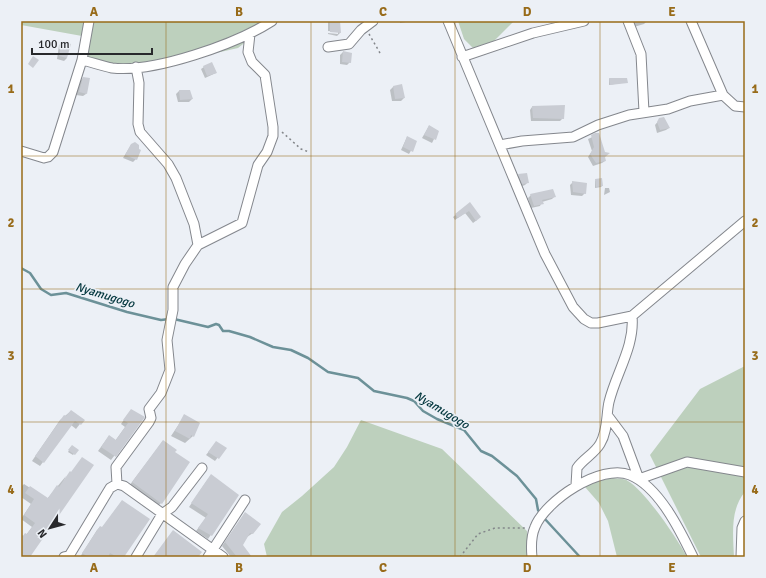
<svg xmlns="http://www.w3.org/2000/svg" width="766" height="578" viewBox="0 0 766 578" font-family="Signika,sans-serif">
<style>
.green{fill:#bdd0bd}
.shadow{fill:#0003}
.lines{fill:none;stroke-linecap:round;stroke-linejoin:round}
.stream{stroke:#6c9198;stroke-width:2.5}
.building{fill:#c9ccd3}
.minor-casing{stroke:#84878d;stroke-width:11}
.path{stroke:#83868a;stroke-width:1.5;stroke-dasharray:2 3;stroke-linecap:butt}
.minor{stroke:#fff;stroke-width:9}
.grid{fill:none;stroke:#986b19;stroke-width:1;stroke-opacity:0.55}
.labels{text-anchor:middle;stroke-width:3.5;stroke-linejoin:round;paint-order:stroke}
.water-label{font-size:12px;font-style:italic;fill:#00353c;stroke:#ecf0f6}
.neatline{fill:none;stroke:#986b19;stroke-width:1.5}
.grid-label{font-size:13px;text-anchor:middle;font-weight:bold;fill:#986b19}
</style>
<rect width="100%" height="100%" fill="#ecf0f6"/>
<!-- green -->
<path class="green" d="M 21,21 L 272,21 L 238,48 L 132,72 L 78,60 L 82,36 L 21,25 Z
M 458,21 L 514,21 L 494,41 L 473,48 L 464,39 Z
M 745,366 L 745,492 C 730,509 733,535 734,557 L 701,557 L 650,455 L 700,389 Z
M 361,420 L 442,449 L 527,531 L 529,557 L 267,557 L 264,544 L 282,512 L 302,496 L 334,467 L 347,447 Z
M 613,478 C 618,479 624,478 628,481 C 645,491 677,538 687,557 L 617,557 L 608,521 L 599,503 L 585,487 L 598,481 Z"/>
<!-- shadow -->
<path class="shadow" d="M 328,21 L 339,21 L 340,33 L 337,36 L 328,34 L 328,33 L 338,34 L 338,32 L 328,31 Z
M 400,21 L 411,21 L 400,23 Z
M 632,21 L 647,21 L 644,24 L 634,27 Z
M 62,42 L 67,58 L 64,61 L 57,59 L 59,45 Z
M 343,52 L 350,62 L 347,65 L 340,64 L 340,55 Z
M 204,67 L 216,73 L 205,78 L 201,69 Z
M 83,78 L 86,94 L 83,96 L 76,95 L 80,81 Z
M 609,79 L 626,79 L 627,82 L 609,85 Z
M 401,86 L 404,98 L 401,101 L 392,101 L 390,90 L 393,87 Z
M 179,91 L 189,91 L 192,99 L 189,102 L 178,102 L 176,94 Z
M 532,107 L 563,118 L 560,121 L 531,121 L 530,110 Z
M 660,119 L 669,128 L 666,130 L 657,133 L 655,125 Z
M 429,126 L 438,131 L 432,143 L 422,138 Z
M 599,134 L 605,161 L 602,163 L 593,166 L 588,157 L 592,151 L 588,139 Z
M 407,137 L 416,142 L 409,154 L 401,150 Z
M 131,145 L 137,149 L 136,159 L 133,162 L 123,158 Z
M 519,175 L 528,182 L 525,185 L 520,187 L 516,178 Z
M 595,180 L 602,186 L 601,187 L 595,188 Z
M 573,182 L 585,193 L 582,196 L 571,195 L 570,185 Z
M 605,188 L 609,188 L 610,192 L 604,195 Z
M 531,195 L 555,196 L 552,199 L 542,202 L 540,206 L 531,208 L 528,198 Z
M 470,204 L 477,220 L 473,223 L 465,213 L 455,220 L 453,217 Z
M 71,411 L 83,420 L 76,429 L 71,425 L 40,466 L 32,461 L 60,420 Z
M 128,414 L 143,418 L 111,460 L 98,451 L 109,436 L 115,441 L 125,427 L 121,424 Z
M 185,415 L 193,436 L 185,443 L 171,436 Z
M 163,441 L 161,503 L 158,506 L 129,486 Z
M 214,445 L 225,448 L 215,461 L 206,455 Z
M 71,447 L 77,450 L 73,455 L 68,452 Z
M 66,476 L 30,555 L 31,556 L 21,557 L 21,534 L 23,536 L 26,535 L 32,527 L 21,519 L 31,504 L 21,497 L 21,487 L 24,484 L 47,499 Z
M 208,479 L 238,495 L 208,539 L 196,531 L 206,518 L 189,507 Z
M 122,501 L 123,557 L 80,557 L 97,530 L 100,527 L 102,528 Z
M 245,513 L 253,533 L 247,537 L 242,545 L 250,557 L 231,557 L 222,546 Z"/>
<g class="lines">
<!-- stream -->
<path class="stream" d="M 21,268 L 30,273 L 41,289 L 51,295 L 66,293 L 127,312 L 161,320 L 169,319
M 174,319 L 208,327 L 216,324 L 219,325 L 223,331 L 229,331 L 250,337 L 273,347 L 291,350 L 308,358 L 328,372 L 358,378 L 374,391 L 407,398 L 414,401 L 423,411 L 437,419 L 464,430 L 481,451 L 492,456 L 517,476 L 536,499 L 538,510 L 540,513
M 544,518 L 580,557"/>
</g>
<!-- building -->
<path class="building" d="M 330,21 L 340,21 L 341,33 L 330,32 Z
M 62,41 L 71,44 L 67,58 L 59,56 Z
M 343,51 L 352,53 L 351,63 L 342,62 Z
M 33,56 L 39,60 L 33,68 L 28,64 Z
M 212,62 L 217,73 L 207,76 L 203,66 Z
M 83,77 L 90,78 L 87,94 L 79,92 Z
M 609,78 L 627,78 L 628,83 L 610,85 Z
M 402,84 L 405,98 L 395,99 L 393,86 Z
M 179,90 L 190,90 L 193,99 L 180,100 Z
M 565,105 L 564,119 L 533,118 L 532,106 Z
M 664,117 L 670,128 L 660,130 L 657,122 L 659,118 Z
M 429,125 L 439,131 L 436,140 L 424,135 Z
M 595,133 L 599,133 L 605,152 L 610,153 L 605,157 L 606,161 L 596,163 L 590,154 L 594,147 L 591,135 Z
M 407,136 L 417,141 L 413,152 L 403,147 Z
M 135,142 L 139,145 L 139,149 L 141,150 L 137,160 L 125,155 L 131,144 Z
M 527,173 L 529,183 L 522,184 L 518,174 Z
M 602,178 L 603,186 L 596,187 L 595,179 Z
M 572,181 L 587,183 L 586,194 L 573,192 Z
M 553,189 L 556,197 L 542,200 L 544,204 L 534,206 L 530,194 Z
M 470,202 L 481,217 L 476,221 L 469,211 L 458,218 L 455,214 Z
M 131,409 L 145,417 L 116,457 L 101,447 L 109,435 L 116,440 L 128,423 L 123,420 Z
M 71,410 L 85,420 L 81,425 L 75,421 L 44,463 L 35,456 L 64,415 L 66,416 Z
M 184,414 L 200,423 L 194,437 L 191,435 L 190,439 L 175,431 Z
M 163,440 L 177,450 L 175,452 L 190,462 L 162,504 L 132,482 Z
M 216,441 L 227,448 L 219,459 L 208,452 Z
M 72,445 L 79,450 L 75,455 L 68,450 Z
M 82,457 L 94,465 L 30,557 L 21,557 L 21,539 L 25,533 L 27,534 L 35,523 L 24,515 L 34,499 L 25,493 L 30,486 L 48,498 L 57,485 L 59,487 L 70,471 L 71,472 Z
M 211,474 L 239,495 L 212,536 L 198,528 L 208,514 L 191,503 Z
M 122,500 L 150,519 L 124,557 L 117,557 L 110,553 L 108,557 L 88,557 L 82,553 L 100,526 L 102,527 Z
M 245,512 L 261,524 L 253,534 L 250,533 L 243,545 L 252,557 L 237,557 L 225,542 Z
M 173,530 L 202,552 L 198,557 L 153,557 Z"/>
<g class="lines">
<defs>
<path id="minor" d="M 448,21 L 545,254 L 573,307 L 584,319 L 591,323 L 598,323 L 632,316 L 745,221
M 628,21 L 641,54 L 644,112
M 691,21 L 723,95 L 735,106 L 745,107
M 328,47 L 349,44 L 361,30 L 373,21
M 462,57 L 533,33 L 584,21
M 82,60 C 91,62 102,66 112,68 C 154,73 236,44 272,21
M 500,145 L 522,141 L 573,137 L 598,125 L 629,115 L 668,109 L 690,101 L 723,95
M 21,151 L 44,158 L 48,157 L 53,152 L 82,60 L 89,21
M 198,245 L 242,223 L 258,165 L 267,152 L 273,136 L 273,127 L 265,75 L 252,62 L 248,52 L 250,34
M 608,416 L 623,436 L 639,479 L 687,462 L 745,472
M 117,484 L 116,467 L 149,422 L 151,418 L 149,409 L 161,393 L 170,370 L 167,340 L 173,310 L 173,287 L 185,264 L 198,245 L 194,224 L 176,178 L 168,164 L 140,132 L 138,124 L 139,83 L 136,67
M 576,485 L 577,468 C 583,459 594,454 600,444 C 608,431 606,415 609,402 C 616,373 635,346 632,316
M 64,557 L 69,556 L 110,488 L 117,484 L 124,486 L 223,557
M 136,557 L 162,514 L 172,507 L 202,468
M 208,557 L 245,500
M 532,557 C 531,547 531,536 535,527 C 545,501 601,463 630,475 C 659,487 680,530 693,557
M 741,557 L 742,528 L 745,521"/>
</defs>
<!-- minor casing -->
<use href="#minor" class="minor-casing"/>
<!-- path -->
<path class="path" d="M 369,34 L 380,53
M 282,132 L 301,149 L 309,152
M 460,557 L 478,534 L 495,528 L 526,528"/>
<!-- minor -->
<use href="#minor" class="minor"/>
</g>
<!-- grid -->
<path class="grid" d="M 166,21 L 166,557M 311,21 L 311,557M 455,21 L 455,557M 600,21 L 600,557M 21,156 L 745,156M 21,289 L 745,289M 21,422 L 745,422"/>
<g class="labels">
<!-- water labels -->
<g class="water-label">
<text transform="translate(105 295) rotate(17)" y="4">Nyamugogo</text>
<text transform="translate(442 410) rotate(31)" y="4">Nyamugogo</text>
</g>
</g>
<!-- border -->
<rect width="766" height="578" fill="none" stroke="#ecf0f6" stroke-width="44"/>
<!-- north arrow -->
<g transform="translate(50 528) rotate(234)" stroke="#ecf0f6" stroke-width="3" paint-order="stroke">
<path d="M0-3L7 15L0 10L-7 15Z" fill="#28292c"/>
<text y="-6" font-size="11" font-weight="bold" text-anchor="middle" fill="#28292c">N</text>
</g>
<!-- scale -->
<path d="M32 48v6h120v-6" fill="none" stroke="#28292c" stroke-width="2"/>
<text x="38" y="48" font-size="12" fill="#28292c" stroke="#ecf0f6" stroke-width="3" paint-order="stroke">100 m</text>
<rect x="22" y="22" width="722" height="534" class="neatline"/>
<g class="grid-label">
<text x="94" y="16">A</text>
<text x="239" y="16">B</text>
<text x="383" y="16">C</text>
<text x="527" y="16">D</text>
<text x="672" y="16">E</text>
<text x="11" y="93">1</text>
<text x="755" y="93">1</text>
<text x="11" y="227">2</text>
<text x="755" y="227">2</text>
<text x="11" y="360">3</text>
<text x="755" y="360">3</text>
<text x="11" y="494">4</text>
<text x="755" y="494">4</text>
<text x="94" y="572">A</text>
<text x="239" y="572">B</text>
<text x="383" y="572">C</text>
<text x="527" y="572">D</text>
<text x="672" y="572">E</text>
</g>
</svg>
